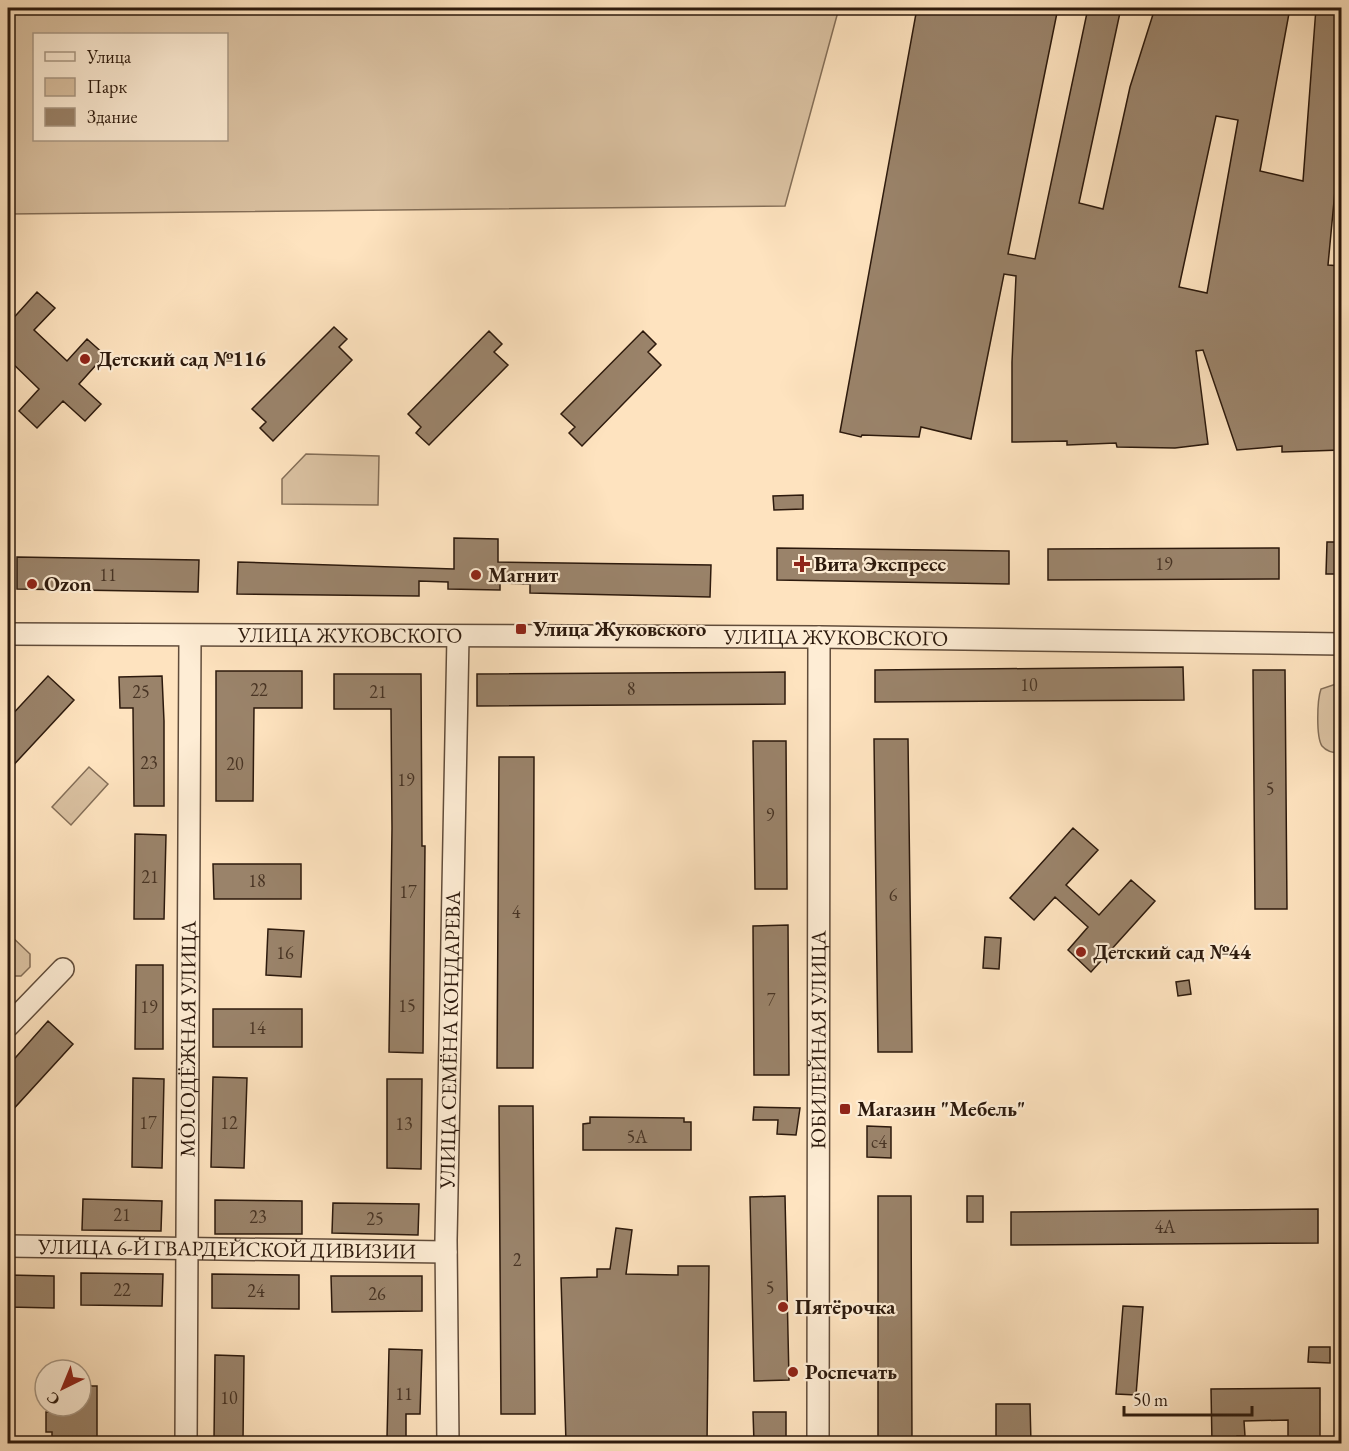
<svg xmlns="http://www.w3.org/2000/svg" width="1349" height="1451" viewBox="0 0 1349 1451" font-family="'EB Garamond',serif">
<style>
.green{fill:#dac1a1;stroke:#846e57;stroke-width:1.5;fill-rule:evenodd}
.building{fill:#9a836a;stroke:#2d1a0d;stroke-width:1.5;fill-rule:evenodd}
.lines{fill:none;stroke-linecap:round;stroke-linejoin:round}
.minor-casing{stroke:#614c3a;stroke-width:24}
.minor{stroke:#feedd5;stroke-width:21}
.poi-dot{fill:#8f2418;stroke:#feedd5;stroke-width:2}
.labels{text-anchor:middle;stroke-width:4.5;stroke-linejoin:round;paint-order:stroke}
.number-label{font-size:18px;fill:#483424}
.poi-label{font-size:21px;font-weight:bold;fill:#2d1a0d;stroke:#feedd5;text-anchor:start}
.street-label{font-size:21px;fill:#2d1a0d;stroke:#feedd5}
</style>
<rect width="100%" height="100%" fill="#fee3bf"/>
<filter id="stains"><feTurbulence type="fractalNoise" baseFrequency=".00333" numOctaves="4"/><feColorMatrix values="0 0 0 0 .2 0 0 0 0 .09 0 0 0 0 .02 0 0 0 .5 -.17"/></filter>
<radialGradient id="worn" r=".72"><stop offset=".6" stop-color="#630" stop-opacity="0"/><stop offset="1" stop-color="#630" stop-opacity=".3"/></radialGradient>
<!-- green -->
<path class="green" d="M 8,8 L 839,8 L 785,206 L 8,214 ZM 34,34 L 226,34 L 226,140 L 34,140 Z
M 306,454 L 379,456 L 378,505 L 282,504 L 282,479 Z
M 1336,684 L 1341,684 L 1342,752 L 1340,753 C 1333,753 1327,752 1322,746 C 1316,737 1317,700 1321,689 Z
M 89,767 L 108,784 L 71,825 L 52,807 Z
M 8,933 L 30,954 L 30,967 L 21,976 L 8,976 Z"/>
<!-- building -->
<path class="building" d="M 917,8 L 1058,8 L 1008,254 L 1035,259 L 1088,8 L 1121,8 L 1079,203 L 1103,209 L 1130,87 L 1155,8 L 1259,8 L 1273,13 L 1274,8 L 1290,8 L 1260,171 L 1303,181 L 1316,8 L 1341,8 L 1341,127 L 1328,265 L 1341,266 L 1341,450 L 1282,452 L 1282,446 L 1237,450 L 1203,350 L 1196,351 L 1208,444 L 1175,448 L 1117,447 L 1116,443 L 1067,445 L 1067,441 L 1012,442 L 1012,362 L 1016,276 L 1004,274 L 971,439 L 921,427 L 919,437 L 862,435 L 861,437 L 840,432 ZM 1216,116 L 1238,120 L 1207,293 L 1179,287 Z
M 37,292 L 55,308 L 34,330 L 67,361 L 87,339 L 105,355 L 79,384 L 101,404 L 85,421 L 63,401 L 37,428 L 19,411 L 39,389 L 8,359 L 8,324 Z
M 334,327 L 347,339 L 339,347 L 352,360 L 273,441 L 260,428 L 266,422 L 252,409 Z
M 489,331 L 502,344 L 494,352 L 508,365 L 429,445 L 416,433 L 421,427 L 408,414 Z
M 643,331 L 656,344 L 648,352 L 661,365 L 582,446 L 569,433 L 575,427 L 561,414 Z
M 803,495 L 803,509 L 774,510 L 773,496 Z
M 454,538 L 498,539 L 498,562 L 711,565 L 710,597 L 530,593 L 530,584 L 500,583 L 500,590 L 448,589 L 448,582 L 419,581 L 419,596 L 237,594 L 238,562 L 454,569 Z
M 1327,542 L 1341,542 L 1341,574 L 1326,574 Z
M 777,548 L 1009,551 L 1009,584 L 777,580 Z
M 1279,548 L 1279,579 L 1048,580 L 1048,549 Z
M 17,557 L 199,560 L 198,592 L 17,589 Z
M 1183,667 L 1184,700 L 875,702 L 875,670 Z
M 1253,670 L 1285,670 L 1287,909 L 1255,909 Z
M 216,671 L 302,671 L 302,708 L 254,708 L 253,801 L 216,801 Z
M 785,672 L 785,704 L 477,706 L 477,674 Z
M 334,674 L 421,674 L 422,846 L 425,846 L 423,1053 L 389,1052 L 392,828 L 391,709 L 334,709 Z
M 48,676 L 74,700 L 8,771 L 8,719 Z
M 162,676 L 164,721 L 164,806 L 134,806 L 133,708 L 120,708 L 119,677 Z
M 874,739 L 908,739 L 912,1052 L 878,1052 Z
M 753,741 L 786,741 L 787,889 L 755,889 Z
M 499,757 L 534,757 L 533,1068 L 497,1068 Z
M 1073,828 L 1098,850 L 1066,885 L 1099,915 L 1131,880 L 1155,901 L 1091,972 L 1068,950 L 1088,927 L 1055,897 L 1034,920 L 1010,898 Z
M 135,834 L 166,835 L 164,919 L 134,919 Z
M 213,864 L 301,864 L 301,899 L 214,899 Z
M 788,925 L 789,1075 L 754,1075 L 753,926 Z
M 268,929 L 304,931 L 301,977 L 266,975 Z
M 985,937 L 1001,938 L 999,969 L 983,968 Z
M 136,965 L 163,965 L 163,1049 L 135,1049 Z
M 1189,980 L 1191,994 L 1178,996 L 1176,982 Z
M 213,1009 L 302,1009 L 302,1047 L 213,1047 Z
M 48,1021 L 73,1044 L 8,1115 L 8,1066 Z
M 213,1077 L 247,1078 L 244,1168 L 211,1167 Z
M 133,1078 L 164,1079 L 162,1168 L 132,1167 Z
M 387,1079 L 422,1079 L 421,1169 L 387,1168 Z
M 499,1106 L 533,1106 L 535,1414 L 501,1414 Z
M 754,1107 L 800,1108 L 796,1135 L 777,1134 L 778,1120 L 753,1120 Z
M 590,1117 L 684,1118 L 684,1122 L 691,1122 L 691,1150 L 583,1150 L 583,1124 L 590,1123 Z
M 867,1126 L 891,1127 L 891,1158 L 867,1157 Z
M 785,1196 L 789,1380 L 754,1381 L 750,1197 Z
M 878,1196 L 911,1196 L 912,1443 L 878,1443 Z
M 967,1196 L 983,1196 L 983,1222 L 967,1222 Z
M 83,1199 L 162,1201 L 161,1231 L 82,1230 Z
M 215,1200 L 302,1201 L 302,1234 L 215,1234 Z
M 333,1203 L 419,1204 L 418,1235 L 332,1233 Z
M 1318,1209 L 1318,1243 L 1011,1245 L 1011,1212 Z
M 616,1228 L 632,1230 L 626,1274 L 678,1275 L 678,1266 L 709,1266 L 707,1443 L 566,1443 L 561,1278 L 597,1277 L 597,1269 L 610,1269 Z
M 81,1273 L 163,1274 L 162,1306 L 81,1305 Z
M 212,1274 L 299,1275 L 299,1309 L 212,1308 Z
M 8,1275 L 54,1276 L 54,1308 L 8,1307 Z
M 331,1276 L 422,1276 L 422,1311 L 332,1312 Z
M 1123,1306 L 1143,1307 L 1136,1395 L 1116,1394 Z
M 1309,1347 L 1330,1347 L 1330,1363 L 1308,1362 Z
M 389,1349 L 422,1350 L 420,1414 L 406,1414 L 406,1439 L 387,1438 Z
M 215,1355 L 244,1356 L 243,1441 L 214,1440 Z
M 81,1371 L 91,1386 L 97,1386 L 97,1442 L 52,1443 L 52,1432 L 46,1432 L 46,1412 L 52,1412 L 52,1406 L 81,1406 Z
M 1320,1388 L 1320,1443 L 1288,1443 L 1288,1420 L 1244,1421 L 1245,1436 L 1237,1436 L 1237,1443 L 1212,1443 L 1211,1389 Z
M 996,1404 L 1030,1404 L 1031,1443 L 996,1443 Z
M 753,1412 L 786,1412 L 786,1443 L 754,1443 Z"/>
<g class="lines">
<defs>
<g id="minor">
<path id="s1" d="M 8,634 L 819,637 L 1342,644"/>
<path d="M 8,1026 L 63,969"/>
<path id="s2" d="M 8,1246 L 446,1252"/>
<path id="s3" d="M 186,1444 L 190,636"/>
<path id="s4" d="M 448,1444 L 446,1240 L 458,637"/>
<path id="s5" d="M 818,1444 L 819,637"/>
</g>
</defs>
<!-- minor casing -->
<use href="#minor" class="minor-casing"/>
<!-- minor -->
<use href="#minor" class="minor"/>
</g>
<!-- markers -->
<g class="poi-dot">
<circle cx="85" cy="359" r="6"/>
<path d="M799 555h6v6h6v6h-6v6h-6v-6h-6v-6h6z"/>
<circle cx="476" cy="575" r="6"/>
<circle cx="32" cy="584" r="6"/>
<rect x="515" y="623" width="12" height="12" rx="3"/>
<circle cx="1081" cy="952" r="6"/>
<rect x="839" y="1103" width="12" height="12" rx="3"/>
<circle cx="783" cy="1307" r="6"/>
<circle cx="793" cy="1372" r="6"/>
</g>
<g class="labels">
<!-- number labels -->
<g class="number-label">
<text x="1164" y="570">19</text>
<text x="108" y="581">11</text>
<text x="1029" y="691">10</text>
<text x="631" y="695">8</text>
<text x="259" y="696">22</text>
<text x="141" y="698">25</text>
<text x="378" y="698">21</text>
<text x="149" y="769">23</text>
<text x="235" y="770">20</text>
<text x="406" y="786">19</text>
<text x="1270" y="795">5</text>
<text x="770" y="821">9</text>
<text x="150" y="883">21</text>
<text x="257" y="887">18</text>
<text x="408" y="898">17</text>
<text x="893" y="901">6</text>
<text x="516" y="918">4</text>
<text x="285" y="959">16</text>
<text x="771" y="1006">7</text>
<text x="407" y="1012">15</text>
<text x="149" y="1013">19</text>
<text x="257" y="1034">14</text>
<text x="148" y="1129">17</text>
<text x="229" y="1129">12</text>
<text x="404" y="1130">13</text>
<text x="637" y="1143">5А</text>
<text x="879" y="1148">с4</text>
<text x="122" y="1221">21</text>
<text x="258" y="1223">23</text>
<text x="375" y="1225">25</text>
<text x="1165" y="1233">4А</text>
<text x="517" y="1266">2</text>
<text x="770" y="1294">5</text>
<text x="122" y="1296">22</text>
<text x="256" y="1297">24</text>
<text x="377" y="1300">26</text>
<text x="404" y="1400">11</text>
<text x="229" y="1404">10</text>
</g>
<!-- poi labels -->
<g class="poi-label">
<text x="97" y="366">Детский сад №116</text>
<text x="814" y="571">Вита Экспресс</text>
<text x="488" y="582">Магнит</text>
<text x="44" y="591">Ozon</text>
<text x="533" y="636">Улица Жуковского</text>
<text x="1093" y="959">Детский сад №44</text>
<text x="857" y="1116">Магазин "Мебель"</text>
<text x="795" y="1314">Пятёрочка</text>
<text x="805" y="1379">Роспечать</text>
</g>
<!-- street labels -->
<g class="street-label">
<text dy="7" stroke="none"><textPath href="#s1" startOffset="342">УЛИЦА ЖУКОВСКОГО</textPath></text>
<text dy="7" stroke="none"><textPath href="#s1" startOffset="828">УЛИЦА ЖУКОВСКОГО</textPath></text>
<text dy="7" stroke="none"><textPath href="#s3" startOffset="405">МОЛОДЁЖНАЯ УЛИЦА</textPath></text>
<text dy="7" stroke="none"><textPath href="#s4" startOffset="404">УЛИЦА СЕМЁНА КОНДАРЕВА</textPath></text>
<text dy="7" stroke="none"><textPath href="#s5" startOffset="404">ЮБИЛЕЙНАЯ УЛИЦА</textPath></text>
<text dy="7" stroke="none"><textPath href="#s2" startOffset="219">УЛИЦА 6-Й ГВАРДЕЙСКОЙ ДИВИЗИИ</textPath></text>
</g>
</g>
<!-- margin -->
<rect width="1349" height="1451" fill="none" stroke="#fee3bf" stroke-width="30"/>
<rect x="9" y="9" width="1331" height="1433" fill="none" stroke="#2d1a0d" stroke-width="3"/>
<rect x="15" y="15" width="1319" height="1421" fill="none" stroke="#2d1a0d" stroke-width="1.5"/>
<!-- legend -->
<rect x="33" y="33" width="195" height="108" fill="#feedd5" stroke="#aa9985" stroke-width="1.5"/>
<rect x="45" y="52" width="30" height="9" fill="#feedd5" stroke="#aa9985" stroke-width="1.5"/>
<text x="87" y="63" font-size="18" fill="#2d1a0d">Улица</text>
<rect x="45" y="78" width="30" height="18" fill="#dac1a1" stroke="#aa9985" stroke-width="1.5"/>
<text x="87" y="93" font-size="18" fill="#2d1a0d">Парк</text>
<rect x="45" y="108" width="30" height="18" fill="#9a836a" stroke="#aa9985" stroke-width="1.5"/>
<text x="87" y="123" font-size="18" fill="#2d1a0d">Здание</text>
<!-- north arrow -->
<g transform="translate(63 1388) rotate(223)"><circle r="28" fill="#feedd5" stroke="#aa9985" stroke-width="1.5"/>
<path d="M0-4.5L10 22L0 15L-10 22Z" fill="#8f2418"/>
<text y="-9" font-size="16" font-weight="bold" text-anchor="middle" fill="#2d1a0d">С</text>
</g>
<!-- scale -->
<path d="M1124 1406v9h128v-9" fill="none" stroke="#2d1a0d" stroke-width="3"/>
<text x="1133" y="1406" font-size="18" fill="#2d1a0d" stroke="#feedd5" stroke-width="4.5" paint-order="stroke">50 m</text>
<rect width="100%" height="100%" filter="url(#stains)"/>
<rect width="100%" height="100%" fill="url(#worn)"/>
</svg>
